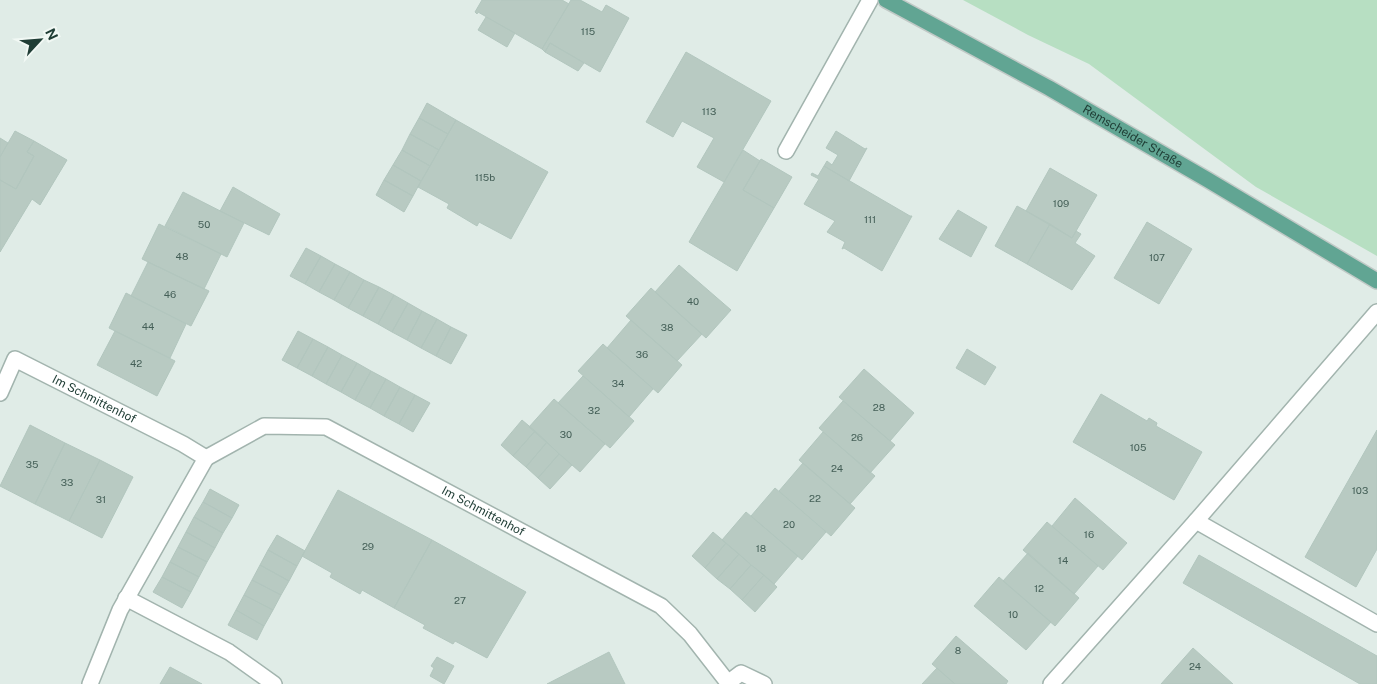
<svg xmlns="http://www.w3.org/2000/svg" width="1377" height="684" viewBox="0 0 1377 684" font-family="'Public Sans',sans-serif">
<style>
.green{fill:#b7dfc2}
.building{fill:#b8cac2;stroke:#b2c6be}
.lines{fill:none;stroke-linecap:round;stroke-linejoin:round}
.minor-casing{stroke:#a2b4ae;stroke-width:18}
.major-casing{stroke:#c0c9c6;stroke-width:18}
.minor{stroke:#fff;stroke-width:15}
.major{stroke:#61a593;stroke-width:15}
.labels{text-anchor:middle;stroke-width:4;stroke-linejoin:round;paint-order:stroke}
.number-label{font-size:10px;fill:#456058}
.street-label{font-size:12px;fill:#1f3d35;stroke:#f1f8f4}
</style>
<rect width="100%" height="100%" fill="#e0ece7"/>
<!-- green -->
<path class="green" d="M 963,0 L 1377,0 L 1377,256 L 1256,187 L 1089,64 L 1028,35 Z"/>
<!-- building -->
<path class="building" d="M 482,0 L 562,0 L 569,4 L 542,49 L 478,12 L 477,14 L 475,12 Z
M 571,0 L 580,0 L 602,12 L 606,5 L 629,18 L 600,72 L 550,43 L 545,52 L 542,49 Z
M 486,17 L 515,33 L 507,47 L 478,30 Z
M 550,43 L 584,63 L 578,71 L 545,52 Z
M 686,52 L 771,101 L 724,182 L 697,167 L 714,138 L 682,121 L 673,137 L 646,122 Z
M 427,103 L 456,120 L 448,134 L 419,118 Z
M 419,118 L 448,134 L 439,150 L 410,134 Z
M 456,120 L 548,172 L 511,239 L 479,222 L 477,226 L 447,208 L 449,204 L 418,187 Z
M 15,131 L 34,141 L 27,152 L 34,156 L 16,189 L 0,180 L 0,157 Z
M 836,131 L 865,149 L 867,148 L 849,181 L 824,166 L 827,161 L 832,165 L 838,155 L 826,148 Z
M 410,134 L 439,150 L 430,166 L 402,150 Z
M 0,138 L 8,143 L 0,157 Z
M 34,141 L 67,160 L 40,205 L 32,199 L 0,252 L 0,180 L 16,189 L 34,156 L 27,152 Z
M 402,150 L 430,166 L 421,181 L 393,165 Z
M 743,150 L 760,161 L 743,190 L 774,208 L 737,271 L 689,242 Z
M 761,159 L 792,177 L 774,208 L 743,190 Z
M 393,165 L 421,181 L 413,196 L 384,180 Z
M 824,166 L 910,216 L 912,216 L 882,271 L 844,248 L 842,249 L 845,242 L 827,232 L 835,221 L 804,204 L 819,179 L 811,175 L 812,173 L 818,176 Z
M 1050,168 L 1097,195 L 1072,238 L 1026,211 Z
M 384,180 L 413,196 L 404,212 L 376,195 Z
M 233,187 L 280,214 L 269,235 L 220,211 Z
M 183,192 L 244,223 L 227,257 L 165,226 Z
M 1017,206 L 1050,224 L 1027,264 L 995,246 Z
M 958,210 L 987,227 L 971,257 L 939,239 Z
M 1147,222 L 1192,249 L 1159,304 L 1114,278 Z
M 159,224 L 221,254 L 204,289 L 142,259 Z
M 1050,224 L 1072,238 L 1076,231 L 1081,234 L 1075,243 L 1095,256 L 1072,290 L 1027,264 Z
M 306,248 L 321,256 L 305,284 L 290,276 Z
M 321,256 L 335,264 L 319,292 L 305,284 Z
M 148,262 L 209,291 L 191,326 L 131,296 Z
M 335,264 L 350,272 L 334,300 L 319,292 Z
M 679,265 L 731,310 L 706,338 L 655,292 Z
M 350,272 L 364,280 L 348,308 L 334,300 Z
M 364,280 L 379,287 L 363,316 L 348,308 Z
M 379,287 L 394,295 L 378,324 L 363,316 Z
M 651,288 L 702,334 L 677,361 L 626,316 Z
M 126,293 L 186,324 L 170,358 L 109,328 Z
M 394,295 L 408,303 L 392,332 L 378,324 Z
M 408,303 L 422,311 L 407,340 L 392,332 Z
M 422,311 L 437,319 L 421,348 L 407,340 Z
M 437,319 L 451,327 L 436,356 L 421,348 Z
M 631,320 L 682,365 L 658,393 L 607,348 Z
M 451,327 L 467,335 L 451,364 L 436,356 Z
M 115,331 L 175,361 L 157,396 L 97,365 Z
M 298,331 L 313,339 L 297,368 L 282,360 Z
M 313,339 L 328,347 L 312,376 L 297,368 Z
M 603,344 L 653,389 L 629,417 L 578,371 Z
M 328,347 L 342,355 L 326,384 L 312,376 Z
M 967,349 L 996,367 L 985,385 L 956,368 Z
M 342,355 L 357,363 L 341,392 L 326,384 Z
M 357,363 L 371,371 L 355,400 L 341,392 Z
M 864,369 L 914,413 L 890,441 L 839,397 Z
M 371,371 L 386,379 L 370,408 L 355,400 Z
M 583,376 L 634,421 L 610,448 L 558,403 Z
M 386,379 L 400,387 L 384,416 L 370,408 Z
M 400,387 L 415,395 L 399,424 L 384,416 Z
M 1101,394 L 1147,421 L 1149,418 L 1157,423 L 1156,426 L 1202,452 L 1174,500 L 1073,442 Z
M 415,395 L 430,403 L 413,432 L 399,424 Z
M 554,399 L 605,444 L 580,472 L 529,427 Z
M 843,401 L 895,445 L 870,473 L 819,428 Z
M 522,420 L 535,431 L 513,456 L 501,445 Z
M 30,425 L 65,443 L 35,504 L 0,486 Z
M 1377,430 L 1377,549 L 1356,587 L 1305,557 Z
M 535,431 L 547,442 L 526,467 L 513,456 Z
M 823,432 L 875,476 L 850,504 L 799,460 Z
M 547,442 L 559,454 L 538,478 L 526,467 Z
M 65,443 L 100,460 L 69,521 L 35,504 Z
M 559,454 L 572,465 L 550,489 L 538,478 Z
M 100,460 L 133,477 L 102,538 L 69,521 Z
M 803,463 L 855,508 L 831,536 L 779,491 Z
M 775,488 L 826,532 L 802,560 L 751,516 Z
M 210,489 L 239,505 L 232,518 L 203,502 Z
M 338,490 L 432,540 L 394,608 L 362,590 L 360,594 L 330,577 L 332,573 L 302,556 Z
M 1075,498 L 1127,543 L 1103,570 L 1052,526 Z
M 203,502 L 232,518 L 223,533 L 194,517 Z
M 746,512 L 798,556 L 774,584 L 722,540 Z
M 194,517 L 223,533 L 215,548 L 186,532 Z
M 1047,522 L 1098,566 L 1074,594 L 1023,550 Z
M 186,532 L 215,548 L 207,562 L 178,547 Z
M 713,532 L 726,543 L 705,568 L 692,556 Z
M 277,535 L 305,551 L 297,566 L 268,550 Z
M 432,540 L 526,592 L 487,658 L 455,641 L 453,644 L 423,628 L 425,625 L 394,608 Z
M 726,543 L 739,554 L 717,579 L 705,568 Z
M 178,547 L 207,562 L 199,577 L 170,562 Z
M 268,550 L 297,566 L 289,581 L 260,565 Z
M 1028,553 L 1079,598 L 1055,626 L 1003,581 Z
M 739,554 L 751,565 L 730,589 L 717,579 Z
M 1199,555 L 1377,656 L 1377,684 L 1360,684 L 1183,583 Z
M 170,562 L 199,577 L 191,592 L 162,577 Z
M 260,565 L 289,581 L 281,595 L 252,580 Z
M 751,565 L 764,575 L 742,600 L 730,589 Z
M 764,575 L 777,587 L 755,612 L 742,600 Z
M 162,577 L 191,592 L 182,608 L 153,592 Z
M 999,577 L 1051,622 L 1026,650 L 974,606 Z
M 252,580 L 281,595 L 273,610 L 244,595 Z
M 244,595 L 273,610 L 264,626 L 236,610 Z
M 236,610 L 264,626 L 257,640 L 228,625 Z
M 956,636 L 1008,681 L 1006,684 L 955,684 L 932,664 Z
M 1193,648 L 1233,684 L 1161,684 Z
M 609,652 L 625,684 L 547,684 Z
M 437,657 L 454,666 L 444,684 L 430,676 L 434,668 L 431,666 Z
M 170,667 L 202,684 L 160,684 Z
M 937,668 L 955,684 L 922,684 Z"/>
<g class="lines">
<defs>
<g id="minor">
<path d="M 786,151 L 870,0"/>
<path id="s1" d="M 0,393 L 15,359 L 183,444 L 206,458 L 264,426 L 326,427 L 661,606 L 690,634 L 729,684"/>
<path d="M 1196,521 L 1377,624"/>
<path d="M 126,598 L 229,652 L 274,684"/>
<path d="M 729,682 L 741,673 L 764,684"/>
<path d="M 90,684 L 120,610 L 206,458"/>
<path d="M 1051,684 L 1196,521 L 1377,312"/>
</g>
<g id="major">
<path id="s2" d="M 886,0 L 1049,88 L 1208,180 L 1377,281"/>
</g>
</defs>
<!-- minor casing -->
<use href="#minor" class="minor-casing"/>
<!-- major casing -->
<use href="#major" class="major-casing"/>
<!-- minor -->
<use href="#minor" class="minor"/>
<!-- major -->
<use href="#major" class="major"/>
</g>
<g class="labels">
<!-- number labels -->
<g class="number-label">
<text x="588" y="35">115</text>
<text x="709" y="115">113</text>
<text x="485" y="181">115b</text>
<text x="1061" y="207">109</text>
<text x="870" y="223">111</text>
<text x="204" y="228">50</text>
<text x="182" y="260">48</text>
<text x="1157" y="261">107</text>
<text x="170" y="298">46</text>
<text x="693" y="305">40</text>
<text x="148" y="330">44</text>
<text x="667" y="331">38</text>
<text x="642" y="358">36</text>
<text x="136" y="367">42</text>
<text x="618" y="387">34</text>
<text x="879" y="411">28</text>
<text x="594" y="414">32</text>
<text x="566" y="438">30</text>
<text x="857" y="441">26</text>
<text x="1138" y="451">105</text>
<text x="32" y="468">35</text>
<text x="837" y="472">24</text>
<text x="67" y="486">33</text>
<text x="1360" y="494">103</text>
<text x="815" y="502">22</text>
<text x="101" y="503">31</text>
<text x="789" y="528">20</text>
<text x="1089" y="538">16</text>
<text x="368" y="550">29</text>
<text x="761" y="552">18</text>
<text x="1063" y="564">14</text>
<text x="1039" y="592">12</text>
<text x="460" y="604">27</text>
<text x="1013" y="618">10</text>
<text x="958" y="654">8</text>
<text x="1195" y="670">24</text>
</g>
<!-- street labels -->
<g class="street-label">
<text dy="4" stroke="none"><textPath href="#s2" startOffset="282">Remscheider Straße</textPath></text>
<text dy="4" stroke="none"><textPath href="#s1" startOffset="126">Im Schmittenhof</textPath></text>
<text dy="4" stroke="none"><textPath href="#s1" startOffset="559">Im Schmittenhof</textPath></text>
</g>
</g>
<!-- north arrow -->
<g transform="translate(40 40) rotate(64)" stroke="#f1f8f4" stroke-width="4" paint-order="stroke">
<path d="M0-4L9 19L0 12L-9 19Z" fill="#1f3d35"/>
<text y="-8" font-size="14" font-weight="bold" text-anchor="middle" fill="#1f3d35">N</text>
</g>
</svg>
